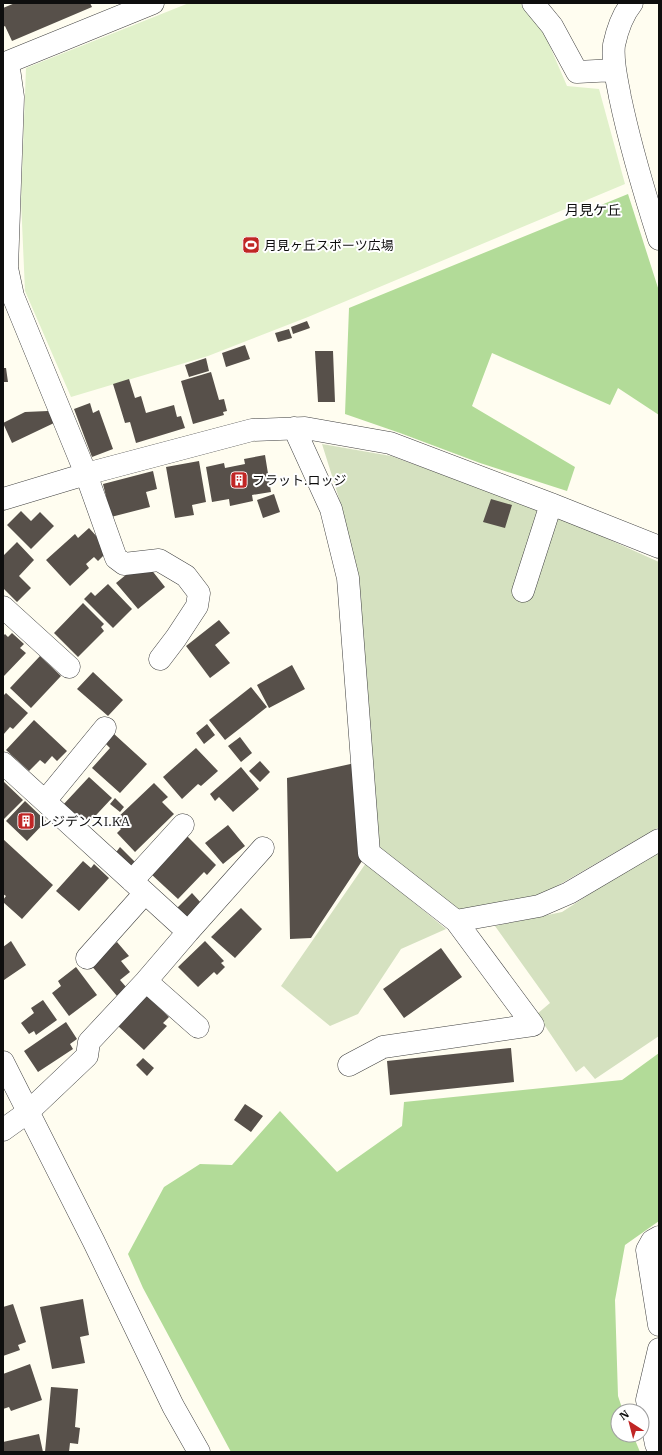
<svg xmlns="http://www.w3.org/2000/svg" width="662" height="1455" viewBox="0 0 662 1455" font-family="'IBM Plex Serif','Noto Sans JP',serif">
<style>
.forest{fill:#b2db98}
.cemetery{fill:#d5e1c0}
.pitch{fill:#e1f1cb}
.building{fill:#57504a}
.lines{fill:none;stroke-linecap:round;stroke-linejoin:round}
.minor-casing{stroke:#414141;stroke-width:23}
.minor{stroke:#fff;stroke-width:22}
.labels{text-anchor:middle;stroke-width:4;stroke-linejoin:round;paint-order:stroke}
.poi-label{font-size:13px;fill:#0e0e0e;stroke:#fff;text-anchor:start}
.neighbourhood-label{font-size:14px;fill:#0e0e0e;stroke:#fff}
</style>
<rect width="100%" height="100%" fill="#fffdf0"/>
<!-- forest -->
<path class="forest" d="M 628,194 L 659,291 L 659,415 L 618,388 L 610,405 L 492,353 L 472,406 L 575,467 L 567,491 L 480,463 L 400,433 L 345,414 L 349,308 Z
M 659,1053 L 659,1221 L 625,1245 L 615,1300 L 618,1396 L 623,1411 L 618,1411 L 618,1435 L 633,1435 L 640,1452 L 231,1452 L 143,1288 L 128,1254 L 164,1187 L 200,1164 L 232,1165 L 280,1111 L 337,1172 L 402,1126 L 404,1102 L 622,1080 Z"/>
<!-- cemetery -->
<path class="cemetery" d="M 322,444 L 391,456 L 559,517 L 659,562 L 659,827 L 543,894 L 453,912 L 375,848 L 356,573 L 343,511 Z
M 659,849 L 659,1036 L 595,1079 L 584,1066 L 576,1072 L 537,1014 L 550,1003 L 495,926 L 562,912 Z
M 366,863 L 446,929 L 401,949 L 358,1014 L 330,1026 L 281,986 Z"/>
<!-- pitch -->
<path class="pitch" d="M 189,3 L 520,3 L 545,35 L 567,86 L 599,89 L 625,184 L 308,317 L 208,356 L 71,397 L 25,291 L 21,200 L 26,68 Z"/>
<!-- building -->
<path class="building" d="M 15,3 L 90,3 L 92,7 L 12,41 L 5,26 L 3,27 L 3,8 Z
M 307,321 L 310,328 L 293,334 L 291,327 Z
M 289,329 L 292,338 L 278,342 L 275,333 Z
M 245,345 L 250,359 L 226,367 L 222,353 Z
M 315,351 L 333,351 L 335,402 L 318,402 Z
M 206,358 L 209,371 L 189,377 L 185,365 Z
M 3,368 L 6,368 L 8,382 L 3,382 Z
M 211,372 L 219,400 L 224,399 L 227,411 L 223,412 L 224,415 L 193,424 L 181,381 Z
M 129,379 L 135,398 L 141,396 L 146,413 L 174,405 L 177,417 L 181,416 L 185,428 L 136,443 L 130,422 L 125,423 L 113,384 Z
M 90,403 L 93,413 L 99,410 L 113,449 L 92,457 L 74,409 Z
M 48,411 L 54,423 L 12,443 L 3,423 L 25,412 Z
M 265,455 L 271,492 L 252,495 L 253,501 L 230,506 L 229,499 L 212,502 L 206,467 L 224,463 L 225,468 L 245,464 L 244,459 Z
M 199,461 L 206,502 L 192,505 L 194,515 L 175,518 L 166,467 Z
M 153,471 L 157,489 L 146,492 L 150,507 L 111,517 L 103,484 Z
M 274,494 L 280,512 L 263,518 L 257,500 Z
M 491,499 L 512,505 L 505,528 L 483,522 Z
M 21,511 L 31,521 L 40,512 L 54,526 L 31,549 L 7,525 Z
M 89,528 L 109,550 L 98,561 L 94,557 L 86,564 L 89,568 L 70,586 L 46,560 L 75,534 L 78,538 Z
M 17,542 L 34,560 L 19,576 L 31,588 L 17,602 L 3,588 L 3,556 Z
M 138,565 L 144,573 L 150,568 L 165,587 L 138,609 L 116,583 Z
M 108,584 L 132,609 L 113,628 L 84,599 L 91,592 L 95,596 Z
M 83,603 L 104,624 L 101,627 L 104,631 L 78,657 L 54,633 Z
M 219,620 L 230,633 L 215,645 L 230,663 L 210,678 L 186,646 Z
M 12,633 L 24,644 L 20,648 L 26,653 L 3,677 L 3,636 L 5,634 L 8,637 Z
M 40,656 L 61,676 L 31,708 L 10,688 Z
M 292,665 L 305,689 L 269,708 L 257,685 Z
M 93,672 L 123,700 L 108,716 L 77,689 Z
M 251,687 L 267,707 L 225,740 L 209,720 Z
M 6,693 L 28,713 L 13,729 L 10,727 L 3,735 L 3,696 Z
M 34,720 L 67,751 L 57,761 L 52,756 L 45,764 L 40,760 L 29,771 L 6,750 Z
M 207,724 L 215,735 L 204,744 L 196,733 Z
M 113,733 L 147,764 L 120,793 L 92,768 L 110,748 L 105,743 Z
M 240,737 L 252,753 L 241,762 L 228,746 Z
M 196,748 L 218,771 L 201,786 L 198,784 L 182,799 L 163,777 Z
M 260,761 L 270,772 L 260,782 L 249,771 Z
M 355,763 L 362,861 L 311,938 L 290,939 L 287,778 Z
M 241,767 L 259,789 L 233,812 L 219,797 L 215,801 L 210,794 Z
M 89,777 L 112,798 L 85,827 L 62,806 Z
M 3,781 L 23,800 L 3,820 Z
M 154,783 L 168,797 L 162,802 L 174,814 L 135,852 L 117,833 L 121,829 L 114,821 Z
M 115,798 L 124,807 L 120,812 L 110,804 Z
M 25,801 L 46,821 L 27,841 L 6,821 Z
M 228,825 L 245,846 L 223,864 L 205,843 Z
M 187,836 L 216,865 L 207,875 L 204,872 L 178,899 L 151,874 Z
M 3,839 L 53,885 L 22,919 L 3,902 L 3,900 L 6,896 L 3,894 Z
M 120,847 L 137,864 L 130,871 L 114,855 Z
M 83,861 L 91,868 L 94,864 L 109,878 L 79,911 L 56,891 Z
M 192,893 L 202,904 L 187,919 L 177,908 Z
M 241,908 L 262,929 L 235,958 L 211,937 Z
M 11,941 L 26,965 L 4,980 L 3,978 L 3,947 Z
M 205,941 L 224,961 L 221,963 L 225,967 L 217,975 L 214,972 L 198,987 L 178,967 Z
M 117,942 L 129,956 L 121,961 L 130,972 L 120,980 L 127,988 L 117,996 L 90,964 Z
M 441,948 L 462,977 L 404,1018 L 383,989 Z
M 76,967 L 97,995 L 69,1016 L 52,993 L 61,986 L 58,981 Z
M 147,996 L 169,1017 L 163,1023 L 167,1026 L 144,1050 L 118,1026 Z
M 43,1000 L 57,1020 L 36,1035 L 34,1031 L 29,1034 L 21,1023 L 34,1013 L 31,1008 Z
M 66,1022 L 77,1039 L 70,1044 L 73,1049 L 38,1072 L 24,1051 Z
M 511,1048 L 514,1082 L 390,1095 L 387,1061 Z
M 143,1058 L 154,1068 L 147,1076 L 136,1065 Z
M 245,1104 L 263,1116 L 251,1132 L 234,1120 Z
M 83,1299 L 89,1335 L 80,1337 L 85,1363 L 52,1369 L 40,1307 Z
M 13,1304 L 26,1342 L 18,1345 L 20,1350 L 3,1356 L 3,1307 Z
M 30,1364 L 42,1400 L 11,1411 L 9,1407 L 3,1409 L 3,1374 Z
M 51,1387 L 78,1389 L 75,1427 L 80,1428 L 78,1444 L 70,1443 L 69,1452 L 45,1452 Z
M 39,1434 L 43,1452 L 3,1452 L 3,1442 Z"/>
<g class="lines">
<defs>
<path id="minor" d="M 153,3 L 8,62 L 13,97 L 7,268 L 13,296 L 86,474 L 116,558 L 124,564 L 159,560 L 186,576 L 199,593 L 197,606 L 176,638 L 160,659
M 533,3 L 552,26 L 577,72 L 615,70
M 632,3 C 623,14 617,31 614,45 C 612,62 617,80 620,97 C 630,145 644,192 659,239
M 294,428 L 331,509 L 348,578 L 369,853 L 456,921 L 533,1025 L 383,1047 L 349,1065
M 3,499 L 86,474 L 252,430 L 305,428 L 390,443 L 551,504 L 659,547
M 523,591 L 551,504
M 3,607 L 69,667
M 3,763 L 188,932 L 146,981 L 89,1042 L 87,1056 L 28,1112 L 3,1130
M 45,801 L 105,728
M 132,881 L 183,825
M 456,921 L 539,906 L 569,893 L 659,840
M 188,932 L 263,848
M 87,958 L 145,893
M 146,981 L 198,1027
M 3,1062 L 94,1242 L 173,1406 L 199,1452
M 659,1237 L 652,1241 L 647,1250 L 659,1325
M 659,1349 L 647,1400 L 656,1444 L 659,1450"/>
</defs>
<!-- minor casing -->
<use href="#minor" class="minor-casing"/>
<!-- minor -->
<use href="#minor" class="minor"/>
</g>
<!-- icons -->
<defs>
<symbol id="stadium-square" viewBox="-11 -11 22 22"><rect x="-9" y="-9" width="18" height="18" rx="4" fill="#c02625" stroke="#fff"/><path d="M0-5a6.5 5 0 1 0 0 10a6.5 5 0 1 0 0-10ZM-3.5-1.8h7v3.6h-7Z" fill="#fff"/></symbol>
<symbol id="building-square" viewBox="-11 -11 22 22"><rect x="-9" y="-9" width="18" height="18" rx="4" fill="#c02625" stroke="#fff"/><path d="M-4-6H4V6H1V3H-1V6H-4ZM-2.5-4.3h1.7v1.8h-1.7ZM.8-4.3h1.7v1.8H.8ZM-2.5-1h1.7V.8h-1.7ZM.8-1h1.7V.8H.8Z" fill="#fff"/></symbol>
</defs>
<g fill-rule="evenodd">
<use href="#stadium-square" x="241" y="235" width="20" height="20"/>
<use href="#building-square" x="229" y="470" width="20" height="20"/>
<use href="#building-square" x="16" y="811" width="20" height="20"/>
</g>
<g class="labels">
<!-- poi labels -->
<g class="poi-label">
<text x="264" y="250">月見ヶ丘スポーツ広場</text>
<text x="252" y="485">フラット.ロッジ</text>
<text x="39" y="826">レジデンスI.KA</text>
</g>
<!-- neighbourhood labels -->
<g class="neighbourhood-label">
<text x="593" y="215">月見ケ丘</text>
</g>
</g>
<!-- border -->
<rect width="662" height="1455" fill="none" stroke="#0e0e0e" stroke-width="8"/>
<!-- north arrow -->
<g transform="translate(630 1423) rotate(324)"><circle r="19" fill="#ffffff" stroke="#9f9f9f"/>
<path d="M0-3L7 15L0 10L-7 15Z" fill="#c02625"/>
<text y="-6" font-size="11" font-weight="bold" text-anchor="middle" fill="#0e0e0e">N</text>
</g>
</svg>
